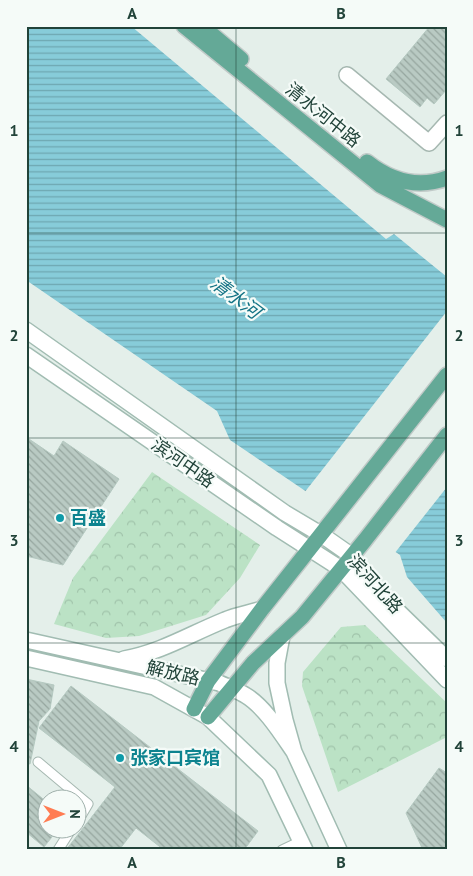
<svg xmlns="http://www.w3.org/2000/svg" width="473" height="876" viewBox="0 0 473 876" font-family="'PT Sans','Noto Sans SC',sans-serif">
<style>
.park{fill:url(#park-crowns)}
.water{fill:url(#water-rules)}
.pier{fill:#e4efea}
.building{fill:url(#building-back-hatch);stroke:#b5c9c1}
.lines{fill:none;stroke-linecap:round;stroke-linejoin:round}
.lane-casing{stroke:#a6b8b1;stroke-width:11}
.street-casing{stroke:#a6b8b1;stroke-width:18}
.secondary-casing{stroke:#a1bcb2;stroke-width:18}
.primary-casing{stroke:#c1cac8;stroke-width:18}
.lane{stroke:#fff;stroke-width:9}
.street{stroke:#fff;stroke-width:15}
.secondary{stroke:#fff;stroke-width:15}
.primary{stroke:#64a997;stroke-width:15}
.grid{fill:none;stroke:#214339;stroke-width:1;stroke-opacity:0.55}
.culture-dot{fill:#0f9aa8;stroke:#f5fbf8;stroke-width:2}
.labels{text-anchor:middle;stroke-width:4.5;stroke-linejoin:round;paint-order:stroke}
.street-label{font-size:18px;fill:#214339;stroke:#f5fbf8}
.culture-label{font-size:18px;font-weight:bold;fill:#0d838f;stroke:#f5fbf8;text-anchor:start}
.water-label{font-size:19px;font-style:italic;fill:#147385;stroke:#f5fbf8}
.neatline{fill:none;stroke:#214339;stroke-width:2}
.grid-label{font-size:16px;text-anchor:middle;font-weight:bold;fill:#214339}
</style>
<defs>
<pattern id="park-crowns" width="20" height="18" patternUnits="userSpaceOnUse" patternTransform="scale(1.25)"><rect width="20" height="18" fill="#bbe2c5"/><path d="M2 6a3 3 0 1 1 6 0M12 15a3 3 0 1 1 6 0" fill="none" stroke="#a0c3aa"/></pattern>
<pattern id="water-rules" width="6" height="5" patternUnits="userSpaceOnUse" patternTransform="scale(1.25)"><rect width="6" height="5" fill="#87ccd9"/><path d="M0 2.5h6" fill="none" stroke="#6ea7b1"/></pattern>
<pattern id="building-back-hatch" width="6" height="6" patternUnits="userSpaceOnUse" patternTransform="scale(1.25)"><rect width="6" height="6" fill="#b9cac3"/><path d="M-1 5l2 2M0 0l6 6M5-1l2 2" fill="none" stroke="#96a69f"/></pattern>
</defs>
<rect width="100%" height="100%" fill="#e4efea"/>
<!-- park -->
<path class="park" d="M 152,472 L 260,545 L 240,578 L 206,615 L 139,636 L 106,638 L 54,624 L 73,578 Z
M 365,625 L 447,703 L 447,737 L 338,792 L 302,686 L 303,672 L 341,627 Z"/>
<!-- water -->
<path class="water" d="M 26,26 L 131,26 L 386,239 L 394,234 L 447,277 L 447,623 L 407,577 L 400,555 L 230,440 L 217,411 L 26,280 Z"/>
<!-- pier -->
<path class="pier" d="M 447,311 L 447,487 L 394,554 L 304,493 Z"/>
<!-- building -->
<path class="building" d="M 430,26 L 447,26 L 447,89 L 434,104 L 427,98 L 420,107 L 386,79 Z
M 26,437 L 54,456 L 63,441 L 119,479 L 63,565 L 26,556 Z
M 26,679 L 54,685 L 50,709 L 39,721 L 30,764 L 26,763 Z
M 71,686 L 258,831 L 244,850 L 164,850 L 136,828 L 119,850 L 66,850 L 115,787 L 39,728 Z
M 439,768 L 447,773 L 447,850 L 423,850 L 406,813 Z
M 26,785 L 48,803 L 48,828 L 59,828 L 44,847 L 26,832 Z"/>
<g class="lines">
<defs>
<path id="lane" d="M 38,762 L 88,804 L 78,821
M 58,850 L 72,828
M 282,850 L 301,841"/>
<path id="street" d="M 347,75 L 429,143 L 447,123"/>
<path id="secondary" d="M 26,330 L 285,513 L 322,535 L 352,556 L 371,585 L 447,659
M 26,355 L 277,528 L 341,569 L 447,680
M 282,636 L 277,663 L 277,683 L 285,720 L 294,752 L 339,850
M 26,640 L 219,683 C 228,687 237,690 245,695 C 264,706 281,733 294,752
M 26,658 L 154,687 L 208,717 L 269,775 L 305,850
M 124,659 C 162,652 190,634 225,620 C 236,615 250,613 262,609"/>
<path id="primary" d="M 184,26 L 380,185 L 447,220
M 202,26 L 241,59
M 367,162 C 391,181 417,189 447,178
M 194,709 L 208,681 L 262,609 L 447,375
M 208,717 L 253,663 L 302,617 L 365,540 L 447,435"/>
</defs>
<!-- lane casing -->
<use href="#lane" class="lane-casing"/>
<!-- street casing -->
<use href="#street" class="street-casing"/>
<!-- secondary casing -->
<use href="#secondary" class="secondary-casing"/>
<!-- primary casing -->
<use href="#primary" class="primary-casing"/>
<!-- lane -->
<use href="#lane" class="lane"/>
<!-- street -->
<use href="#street" class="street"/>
<!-- secondary -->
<use href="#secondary" class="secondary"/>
<!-- primary -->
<use href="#primary" class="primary"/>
</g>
<!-- grid -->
<path class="grid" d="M 236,26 L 236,850M 26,233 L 447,233M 26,438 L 447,438M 26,643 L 447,643"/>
<!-- markers -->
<g class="culture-dot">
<circle cx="60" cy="518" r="5"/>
<circle cx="120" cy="758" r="5"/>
</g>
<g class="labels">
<!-- street labels -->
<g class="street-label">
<text transform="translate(323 115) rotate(39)" y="6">清水河中路</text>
<text transform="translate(183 463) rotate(35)" y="6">滨河中路</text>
<text transform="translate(375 584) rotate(48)" y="6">滨河北路</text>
<text transform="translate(173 673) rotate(13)" y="6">解放路</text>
</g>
<!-- culture labels -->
<g class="culture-label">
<text x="70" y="524">百盛</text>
<text x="130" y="764">张家口宾馆</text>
</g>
<!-- water labels -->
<g class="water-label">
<text transform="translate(236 297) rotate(37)" y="7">清水河</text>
</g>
</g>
<!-- border -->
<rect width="473" height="876" fill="none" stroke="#f5fbf8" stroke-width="55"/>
<!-- north arrow -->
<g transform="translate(62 814) rotate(90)"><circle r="24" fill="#f5fbf8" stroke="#a0b1ac"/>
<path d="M0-4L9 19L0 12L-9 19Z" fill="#ff7c52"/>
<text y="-8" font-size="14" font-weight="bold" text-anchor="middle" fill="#214339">N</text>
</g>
<rect x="28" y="28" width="418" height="820" class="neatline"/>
<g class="grid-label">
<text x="132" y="19">A</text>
<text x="341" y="19">B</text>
<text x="14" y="136">1</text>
<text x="459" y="136">1</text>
<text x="14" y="341">2</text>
<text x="459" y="341">2</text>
<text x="14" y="546">3</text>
<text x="459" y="546">3</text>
<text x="14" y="752">4</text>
<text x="459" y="752">4</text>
<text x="132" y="868">A</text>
<text x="341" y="868">B</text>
</g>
</svg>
